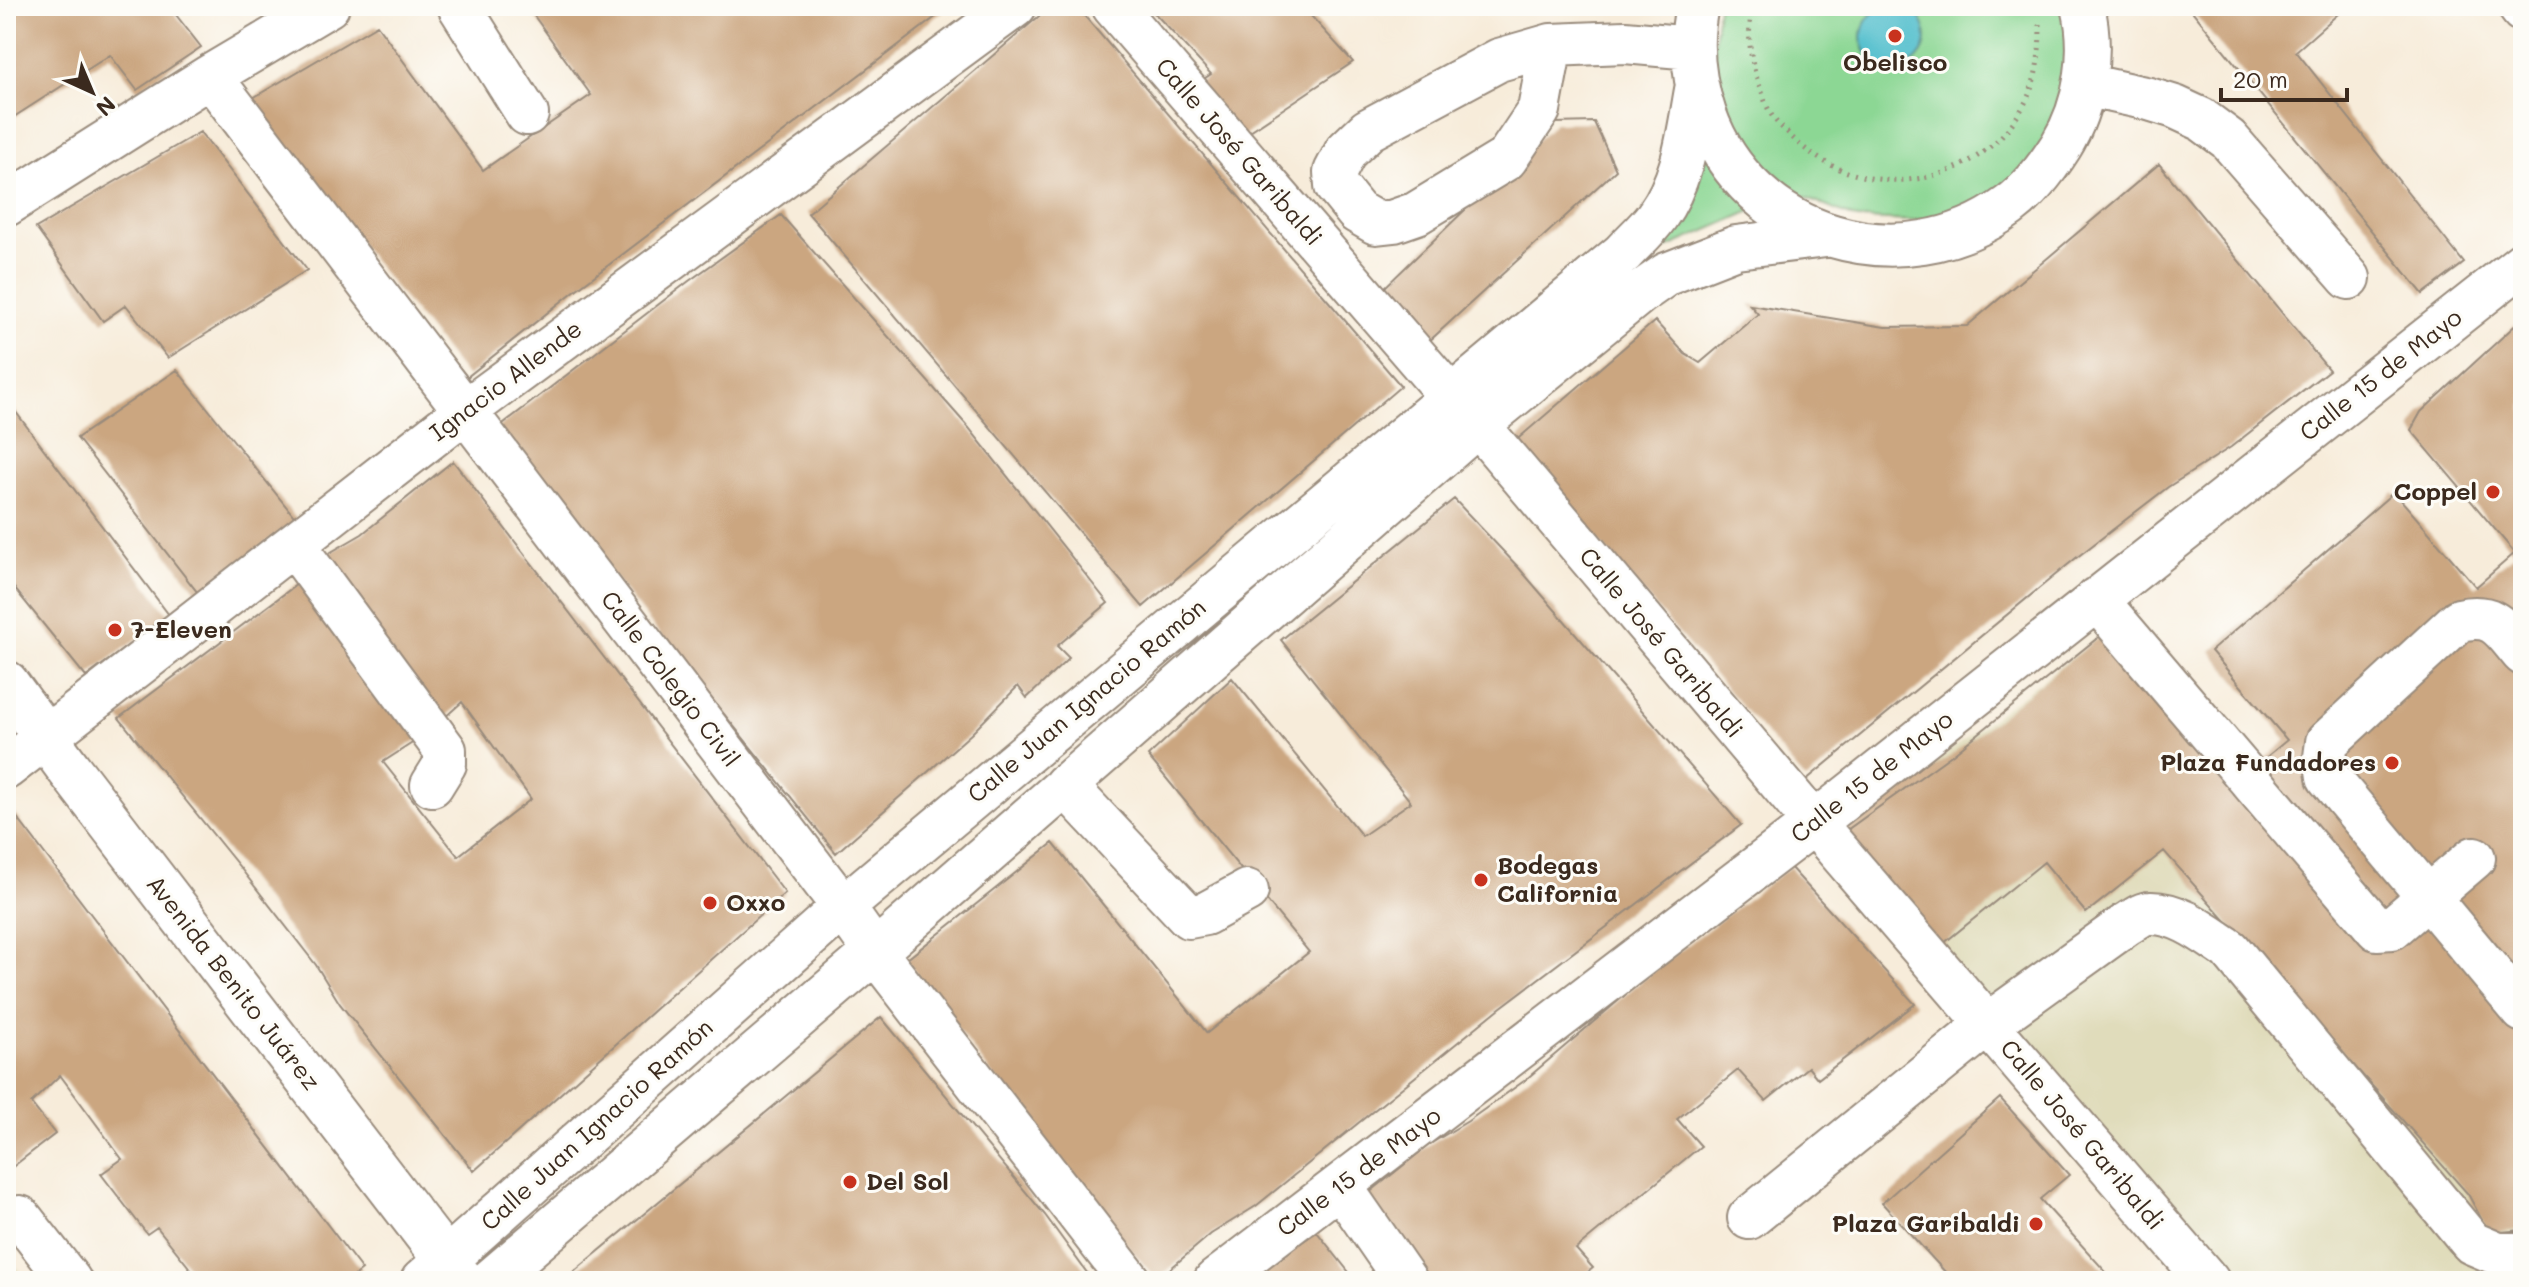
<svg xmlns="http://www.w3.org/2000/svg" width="2529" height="1287" viewBox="0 0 2529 1287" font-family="Mali,sans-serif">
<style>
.built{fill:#e0dcbb}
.green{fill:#8cd794;stroke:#648059;stroke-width:2}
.water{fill:#54c0ce;stroke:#487576;stroke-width:2}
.building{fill:#cba680}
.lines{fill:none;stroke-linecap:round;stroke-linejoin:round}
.minor-casing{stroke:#998b7c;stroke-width:46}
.major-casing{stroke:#998b7c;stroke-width:48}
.highway-casing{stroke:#998b7c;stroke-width:48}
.path{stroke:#998b7c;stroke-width:5;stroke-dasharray:2 6;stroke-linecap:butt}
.minor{stroke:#fff;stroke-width:42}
.major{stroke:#fff;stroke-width:44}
.highway{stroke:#fff;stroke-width:44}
.poi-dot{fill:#c8321e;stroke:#fdfcf7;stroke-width:3}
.labels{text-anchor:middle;stroke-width:6;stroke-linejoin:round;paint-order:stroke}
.poi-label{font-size:24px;font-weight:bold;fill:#3b2a1e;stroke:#fdfcf7;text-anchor:start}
.street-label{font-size:24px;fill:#3b2a1e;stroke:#fdfcf7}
</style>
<rect width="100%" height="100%" fill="#fdfcf7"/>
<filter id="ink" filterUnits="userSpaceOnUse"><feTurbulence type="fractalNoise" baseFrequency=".0125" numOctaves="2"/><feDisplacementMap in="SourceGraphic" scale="16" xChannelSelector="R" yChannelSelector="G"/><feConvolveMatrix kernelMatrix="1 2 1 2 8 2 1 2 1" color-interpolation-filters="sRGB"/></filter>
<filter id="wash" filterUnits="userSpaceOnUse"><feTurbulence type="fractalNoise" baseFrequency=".006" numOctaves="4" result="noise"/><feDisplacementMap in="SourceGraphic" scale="32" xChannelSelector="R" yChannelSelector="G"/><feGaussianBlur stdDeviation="1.8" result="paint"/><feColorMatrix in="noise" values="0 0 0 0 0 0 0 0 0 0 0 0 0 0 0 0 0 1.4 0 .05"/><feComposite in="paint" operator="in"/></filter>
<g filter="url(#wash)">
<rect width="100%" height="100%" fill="#f7ecda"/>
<!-- built -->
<path class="built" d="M 2105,632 L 2523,1069 L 2523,1281 L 2238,1281 L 1840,835 Z
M 6,1254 L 26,1281 L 6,1281 Z"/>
<!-- green -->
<path class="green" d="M 1718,6 L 2076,6 L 2059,124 L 2021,174 L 1972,206 L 1915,221 L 1857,219 L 1803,197 L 1758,160 L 1727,111 L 1713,54 Z
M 1708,154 L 1756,209 L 1655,253 Z"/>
<!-- water -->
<path class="water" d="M1862 37a32 32 0 1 1 64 0a32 32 0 1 1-64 0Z"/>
<g id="blocks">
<!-- building -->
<path class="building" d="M 6,6 L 169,6 L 201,47 L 137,90 L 110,55 L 6,122 Z
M 527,6 L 950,6 L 577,289 L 467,377 L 246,102 L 377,25 L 483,170 L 591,95 Z
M 1051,6 L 1076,6 L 1401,386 L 1143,607 L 808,213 Z
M 1148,6 L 1302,6 L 1353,62 L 1241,137 L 1195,85 L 1211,74 Z
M 2188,6 L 2347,6 L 2296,51 L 2464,263 L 2423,294 Z
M 1594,122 L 1616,170 L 1426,344 L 1382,290 L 1555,123 Z
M 200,132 L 307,270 L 168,358 L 126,305 L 103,321 L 36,228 Z
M 2159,164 L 2329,370 L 2231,447 L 2168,487 L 2076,558 L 1806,780 L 1513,443 L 1655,321 L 1685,354 L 1700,363 L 1758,314 L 1750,305 L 1885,327 L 1967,326 Z
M 781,215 L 969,428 L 1108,603 L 1057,646 L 1069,658 L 1027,698 L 1018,686 L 972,733 L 836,853 L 495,430 L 689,281 Z
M 2523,318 L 2523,1230 L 2489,1233 L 2468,1194 L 2164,851 L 2086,913 L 2044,862 L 1939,947 L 1840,835 L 1953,754 L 2105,632 L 2233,785 L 2287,740 L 2211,651 L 2394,492 L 2476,587 L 2515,553 L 2411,430 L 2421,412 Z
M 177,370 L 297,520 L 198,593 L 77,438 Z
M 6,399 L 169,615 L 86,677 L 6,578 Z
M 453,461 L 785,893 L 474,1171 L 340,1004 L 316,965 L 242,870 L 119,718 L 300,582 L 420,738 L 383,762 L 458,856 L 531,799 L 462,702 L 434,727 L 326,555 L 362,534 Z
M 1454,499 L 1518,567 L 1741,825 L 1500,1008 L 1256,1206 L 1211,1234 L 1157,1280 L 1062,1168 L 906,960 L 1053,843 L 1207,1033 L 1309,952 L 1148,756 L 1232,678 L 1362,836 L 1411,802 L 1281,640 Z
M 6,803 L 362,1270 L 348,1281 L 200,1281 L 157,1227 L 147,1234 L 101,1174 L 122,1159 L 60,1075 L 31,1103 L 55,1134 L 6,1172 Z
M 1790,867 L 1915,1004 L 1818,1079 L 1808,1067 L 1766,1101 L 1738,1070 L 1677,1119 L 1701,1146 L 1576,1249 L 1593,1268 L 1577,1281 L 1419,1281 L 1359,1201 L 1430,1144 L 1468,1121 L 1524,1081 L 1651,973 Z
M 881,1017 L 1045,1215 L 1093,1281 L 563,1281 Z
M 2000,1098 L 2069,1175 L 2040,1199 L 2114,1281 L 1938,1281 L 1947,1274 L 1882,1203 Z
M 1317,1232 L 1356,1281 L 1243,1281 Z"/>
</g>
</g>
<g filter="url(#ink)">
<use href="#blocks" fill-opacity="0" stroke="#998b7c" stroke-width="2"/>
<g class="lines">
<defs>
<path id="minor" d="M 459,6 L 527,114
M 1113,6 L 1450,396 L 1478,425 L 1814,823 L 2208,1281
M 1697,6 C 1689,42 1693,79 1705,114 C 1749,239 1902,284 2009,206 C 2031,190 2047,168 2061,146 C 2086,105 2094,52 2083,6
M 1551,45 L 1539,110 L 1506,159 L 1417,213 L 1394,221 L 1376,223 L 1357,212 L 1336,186 L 1335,172 L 1346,151 L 1368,130 L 1499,60 L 1551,45 L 1625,42 L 1692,48
M 210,76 L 843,907 L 875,952 L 1130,1281
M 2085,85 L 2149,99 L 2175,107 L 2201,119 L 2228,139 L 2349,278
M 6,205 L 210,76 L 328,6
M 294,545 L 445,750 L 445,764 L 432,785
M 2096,599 L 2377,929 L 2392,928 L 2474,858
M 2523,654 C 2501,628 2495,612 2459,620 L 2327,742 L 2325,757 L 2328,777 L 2523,1011
M 6,768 L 465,411 L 1015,6
M 1065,785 L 1189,917 L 1205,914 L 1247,891
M 1341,1187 L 1406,1281
M 20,1217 L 70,1281
M 1749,1218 L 1988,1024 L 2127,924 C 2134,920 2142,913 2150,913 C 2179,912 2207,935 2230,950 L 2472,1243 L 2498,1254 L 2523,1254
M 422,1281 L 843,907 L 1623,253 C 1634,241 1648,229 1657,216 C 1684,179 1688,133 1696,90
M 490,1281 L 875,952 L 1478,425 L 1640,293 L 1667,274 L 1736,247 L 1826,236
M 1215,1281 L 1814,823 L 2523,263"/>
<path id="major" d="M 6,683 L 69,769 L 462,1281"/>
<path id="highway" d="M 2520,6 L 2523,10"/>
</defs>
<!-- minor casing -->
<use href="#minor" class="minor-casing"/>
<!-- major casing -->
<use href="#major" class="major-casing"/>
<!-- highway casing -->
<use href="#highway" class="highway-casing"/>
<!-- path -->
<path class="path" d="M 1753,6 C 1746,32 1750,64 1761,89 C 1764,98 1767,109 1773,117 C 1777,124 1784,129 1790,135 C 1857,205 1976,193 2024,105 C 2038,79 2040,51 2040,23"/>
<!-- minor -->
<use href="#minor" class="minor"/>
<!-- major -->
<use href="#major" class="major"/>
<!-- highway -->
<use href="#highway" class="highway"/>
</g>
</g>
<!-- markers -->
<g class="poi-dot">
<circle cx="1895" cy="36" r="8"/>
<circle cx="2493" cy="492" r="8"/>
<circle cx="115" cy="630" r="8"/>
<circle cx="2392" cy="763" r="8"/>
<circle cx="1481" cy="880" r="8"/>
<circle cx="710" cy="903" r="8"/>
<circle cx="850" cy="1182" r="8"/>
<circle cx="2036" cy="1224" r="8"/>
</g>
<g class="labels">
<!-- poi labels -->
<g class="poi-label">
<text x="1895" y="71" text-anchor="middle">Obelisco</text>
<text x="2477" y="500" text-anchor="end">Coppel</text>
<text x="131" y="638">7-Eleven</text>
<text x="2376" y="771" text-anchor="end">Plaza Fundadores</text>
<text x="1497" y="874">Bodegas<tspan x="1497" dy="28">California</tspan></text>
<text x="726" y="911">Oxxo</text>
<text x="866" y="1190">Del Sol</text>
<text x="2020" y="1232" text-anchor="end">Plaza Garibaldi</text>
</g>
<!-- street labels -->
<g class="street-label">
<text transform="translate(1239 152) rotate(49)" y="8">Calle José Garibaldi</text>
<text transform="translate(2381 375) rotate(-38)" y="8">Calle 15 de Mayo</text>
<text transform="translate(506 381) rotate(-37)" y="8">Ignacio Allende</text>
<text transform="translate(1661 643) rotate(50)" y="8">Calle José Garibaldi</text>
<text transform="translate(670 679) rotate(53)" y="8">Calle Colegio Civil</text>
<text transform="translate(1087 701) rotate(-40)" y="8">Calle Juan Ignacio Ramón</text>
<text transform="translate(1872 777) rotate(-38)" y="8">Calle 15 de Mayo</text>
<text transform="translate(233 983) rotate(52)" y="8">Avenida Benito Juárez</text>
<text transform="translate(597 1125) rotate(-42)" y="8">Calle Juan Ignacio Ramón</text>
<text transform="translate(2082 1135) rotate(50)" y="8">Calle José Garibaldi</text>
<text transform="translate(1359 1172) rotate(-37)" y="8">Calle 15 de Mayo</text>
</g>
</g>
<!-- margin -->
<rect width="2529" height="1287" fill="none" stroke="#fdfcf7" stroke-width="32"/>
<!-- north arrow -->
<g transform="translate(92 92) rotate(136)" stroke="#fdfcf7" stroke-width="6" paint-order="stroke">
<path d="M0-6L14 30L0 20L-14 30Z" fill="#3b2a1e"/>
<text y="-12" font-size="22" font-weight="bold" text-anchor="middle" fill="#3b2a1e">N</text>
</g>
<!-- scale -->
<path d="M2221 88v12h126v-12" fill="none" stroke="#3b2a1e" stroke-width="4"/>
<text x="2233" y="88" font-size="24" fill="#3b2a1e" stroke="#fdfcf7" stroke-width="6" paint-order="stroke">20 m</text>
</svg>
